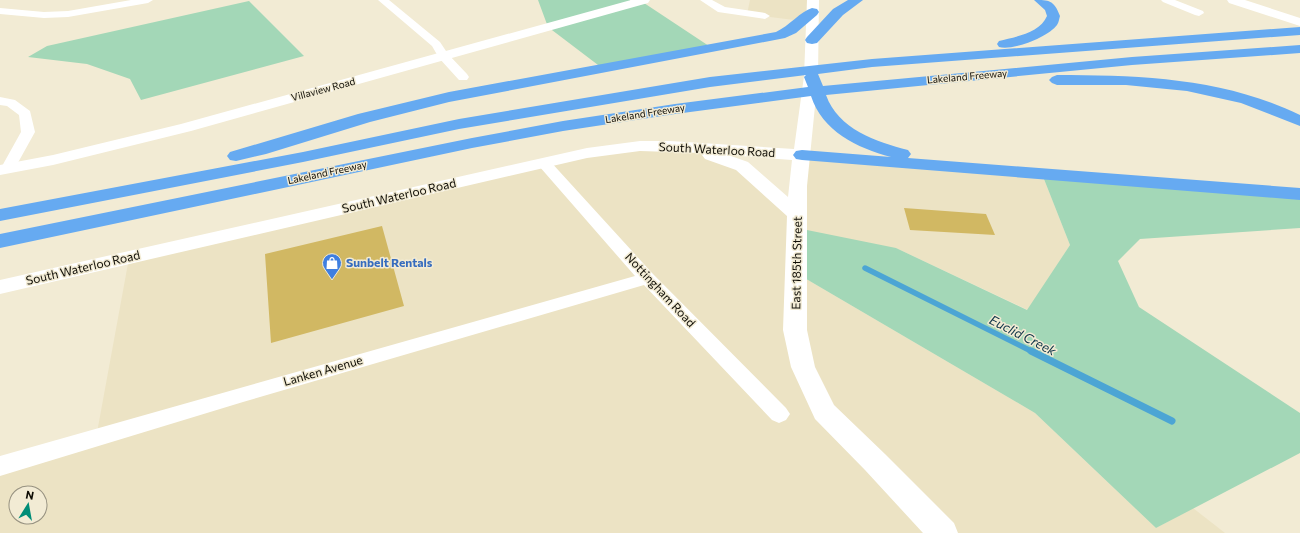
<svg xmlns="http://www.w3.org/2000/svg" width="1300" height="533" viewBox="0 0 1300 533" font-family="Commissioner,sans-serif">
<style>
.built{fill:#ece3c4;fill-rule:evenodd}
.green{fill:#a3d7b7}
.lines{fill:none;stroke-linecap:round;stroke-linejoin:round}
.stream-far1{stroke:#4ca5d4;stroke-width:5.5}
.stream{stroke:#4ca5d4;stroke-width:7}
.building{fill:#d1b863}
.minor{fill:#fff;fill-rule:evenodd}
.tertiary{fill:#fff;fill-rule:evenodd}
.motorway{fill:#66aaf1;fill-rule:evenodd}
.labels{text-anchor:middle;stroke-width:3;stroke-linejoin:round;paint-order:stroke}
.far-street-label{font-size:10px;fill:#0e0c05;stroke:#f2ebd4}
.street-label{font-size:12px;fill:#0e0c05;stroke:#f2ebd4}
.shop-label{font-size:12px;font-weight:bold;fill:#366cbe;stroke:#f2ebd4;text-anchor:start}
.water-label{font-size:13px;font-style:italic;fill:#0b3347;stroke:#f2ebd4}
</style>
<rect width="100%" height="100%" fill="#f2ebd4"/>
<!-- built -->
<path class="built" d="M 750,0 L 813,0 L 802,21 L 747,14 Z
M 612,149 L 701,152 L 742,166 L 788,205 L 802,155 L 1042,174 L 1070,245 L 1028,310 L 896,248 L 796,273 L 1035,413 L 1156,528 L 1193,508 L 1225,533 L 0,533 L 0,466 L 96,438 L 129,258 ZM 16,493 L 40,493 L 40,517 L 16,517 Z"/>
<!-- green -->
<path class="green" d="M 538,0 L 630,0 L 630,4 L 641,1 L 712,48 L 602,68 L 548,27 Z
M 249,1 L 304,56 L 141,100 L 130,79 L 87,64 L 28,57 L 47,46 Z
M 1042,174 L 1300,194 L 1300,228 L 1140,239 L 1118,261 L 1139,307 L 1300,413 L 1300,453 L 1156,528 L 1035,413 L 796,273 L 797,228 L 896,248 L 1027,310 L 1070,245 Z"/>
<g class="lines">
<!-- stream-far1 -->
<path class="stream-far1" d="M 865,268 L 1033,352"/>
<!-- stream -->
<path class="stream" d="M 1031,351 L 1172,421"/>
</g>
<!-- building -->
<path class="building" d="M 904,208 L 986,214 L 995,235 L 910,230 Z
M 382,226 L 404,306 L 271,343 L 265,254 Z"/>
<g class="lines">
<!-- minor -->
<path class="minor" d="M 131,0 L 153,0 L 148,3 L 68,17 L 44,18 L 0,14 L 0,8 L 44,12 L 68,11 Z
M 378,0 L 389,0 L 440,42 L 448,54 L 467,74 L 469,77 L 467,80 L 459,80 L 439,58 L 432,46 Z
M 700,0 L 712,0 L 725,7 L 765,13 L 770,16 L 765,19 L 718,12 Z
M 1161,0 L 1175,0 L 1203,11 L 1204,13 L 1199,16 L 1195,15 L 1163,2 Z
M 0,97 L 15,100 L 30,111 L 35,132 L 15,168 L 13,171 L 8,172 L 3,171 L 1,168 L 21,132 L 19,115 L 7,106 L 0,105 Z
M 544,159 L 549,160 L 653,274 L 786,408 L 790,414 L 786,420 L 779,423 L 772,420 L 644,285 L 243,402 L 0,476 L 0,456 L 635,276 L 539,166 L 537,163 L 539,160 Z"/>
<!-- tertiary -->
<path class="tertiary" d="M 631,0 L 650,0 L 648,3 L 191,131 L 53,165 L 0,175 L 0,165 L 53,155 L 181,124 Z
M 807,0 L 819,0 L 818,76 L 807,186 L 807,330 L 815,367 L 834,405 L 885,454 L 954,523 L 958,533 L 923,533 L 865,470 L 815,419 L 791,367 L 783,330 L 787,216 L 736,170 L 705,159 L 702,155 L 703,153 L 640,151 L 587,158 L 0,294 L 0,280 L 587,148 L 640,141 L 670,141 L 794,149 L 804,76 ZM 728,155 L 792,160 L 788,197 L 748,162 Z
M 1227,0 L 1245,0 L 1300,18 L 1300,26 L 1229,3 Z"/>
<!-- motorway -->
<path class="motorway" d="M 848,0 L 863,0 L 843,15 L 817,43 L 812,44 L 807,43 L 805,40 L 807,37 L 833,9 Z
M 1034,0 C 1049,0 1054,0 1060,16 C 1059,19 1059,22 1057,25 C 1048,37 1013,51 999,47 L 997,44 L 999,41 C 1015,37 1040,33 1047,16 L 1045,10 Z
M 812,8 L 817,9 L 819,12 L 817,15 L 796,33 L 785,38 L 449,102 L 370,122 L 266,154 L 236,161 L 230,160 L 227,156 L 230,152 L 358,114 L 449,92 L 776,32 C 789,26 801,11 812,8 Z
M 1300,27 L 1300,35 L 872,67 L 818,74 L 823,86 L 1132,57 L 1300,45 L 1300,53 L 1132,65 L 826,95 C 838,129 876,142 908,150 L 911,154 L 908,158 L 1300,188 L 1300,200 L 802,160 L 796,159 L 793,155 L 796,151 L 802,150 L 891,157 C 857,148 822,131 811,96 L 675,114 L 563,131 L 472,148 L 0,248 L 0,234 L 472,138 L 563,121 L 675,104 L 808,87 L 804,77 L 806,75 L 710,87 L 459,129 L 303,162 L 0,221 L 0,209 L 303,152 L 459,119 L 710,77 L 872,59 Z
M 1057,75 C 1139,75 1224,78 1300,115 L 1300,126 L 1241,103 L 1187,91 L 1126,85 L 1057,85 L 1052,83 L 1049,80 L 1052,77 Z"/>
</g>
<!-- icons -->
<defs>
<symbol id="shop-pin" viewBox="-11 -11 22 30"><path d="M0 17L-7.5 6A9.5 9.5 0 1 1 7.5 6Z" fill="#3f7fe0" stroke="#f2ebd4"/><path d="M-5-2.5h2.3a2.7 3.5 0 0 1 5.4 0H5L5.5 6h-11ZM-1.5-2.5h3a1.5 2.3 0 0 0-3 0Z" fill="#fff"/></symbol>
</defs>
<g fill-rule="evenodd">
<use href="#shop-pin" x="321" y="252" width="22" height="30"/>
</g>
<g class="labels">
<!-- far-street labels -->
<g class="far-street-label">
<text transform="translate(967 76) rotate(-5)" y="4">Lakeland Freeway</text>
<text transform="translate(323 89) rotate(-15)" y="4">Villaview Road</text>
<text transform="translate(645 113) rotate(-9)" y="4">Lakeland Freeway</text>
<text transform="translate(327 172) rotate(-12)" y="4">Lakeland Freeway</text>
</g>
<!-- street labels -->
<g class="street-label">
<text transform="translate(717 150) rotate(3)" y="4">South Waterloo Road</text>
<text transform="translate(399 196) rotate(-13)" y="4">South Waterloo Road</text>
<text transform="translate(797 263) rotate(-89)" y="4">East 185th Street</text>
<text transform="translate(83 268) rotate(-13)" y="4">South Waterloo Road</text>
<text transform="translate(660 290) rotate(47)" y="4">Nottingham Road</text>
<text transform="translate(323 371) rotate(-16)" y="4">Lanken Avenue</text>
</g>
<!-- shop labels -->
<g class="shop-label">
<text x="346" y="267">Sunbelt Rentals</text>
</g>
<!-- water labels -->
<g class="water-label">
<text transform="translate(1023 335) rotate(27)" y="5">Euclid Creek</text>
</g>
</g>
<!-- north arrow -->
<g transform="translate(28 505) rotate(11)"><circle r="19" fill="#f2ebd4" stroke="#979281"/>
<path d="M0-3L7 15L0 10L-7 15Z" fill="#008d77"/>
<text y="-6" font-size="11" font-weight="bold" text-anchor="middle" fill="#0e0c05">N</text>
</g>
</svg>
